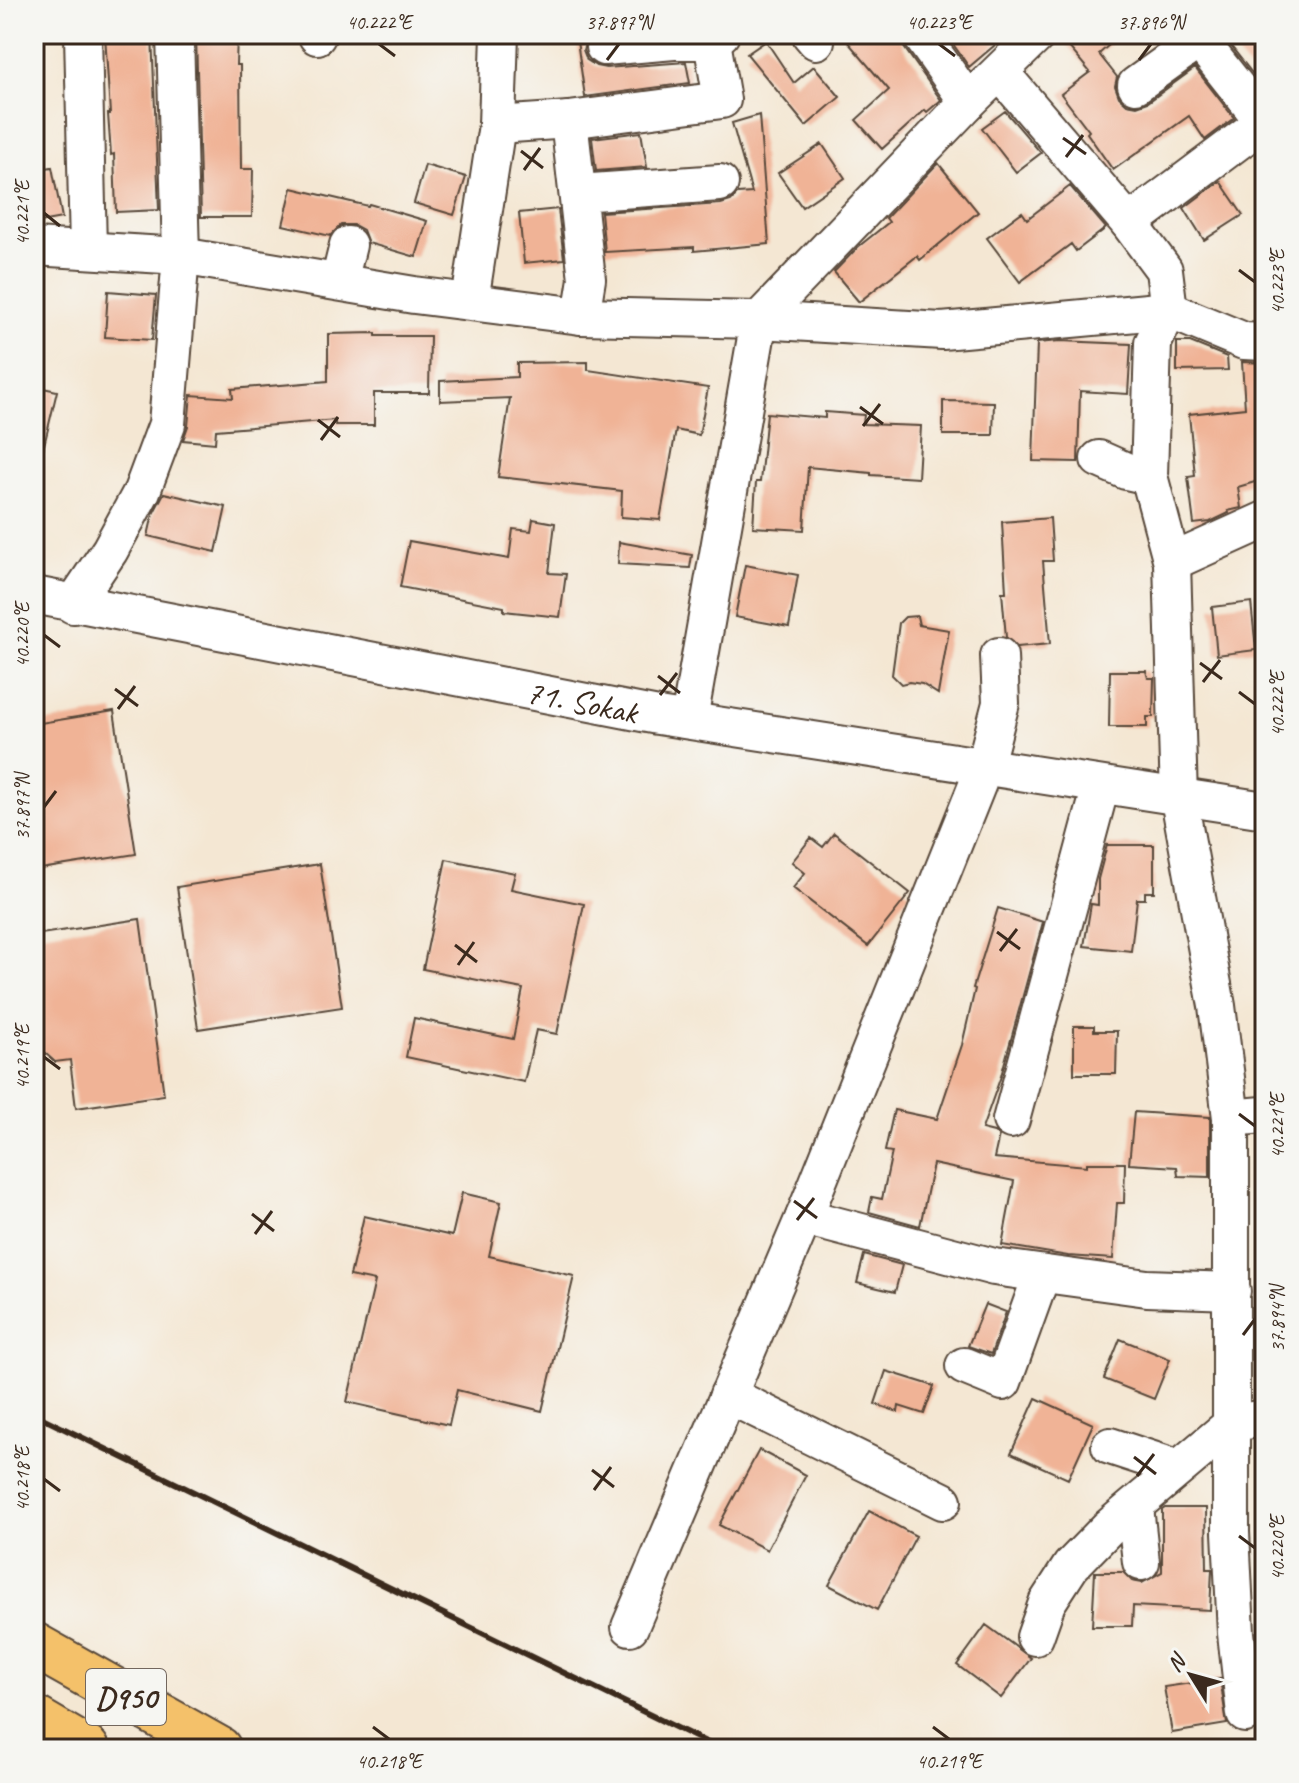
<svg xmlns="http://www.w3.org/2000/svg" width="1299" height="1783" viewBox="0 0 1299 1783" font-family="Caveat,sans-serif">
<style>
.building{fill:#f0b396}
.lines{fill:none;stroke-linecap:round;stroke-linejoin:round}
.minor-casing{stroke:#574639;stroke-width:40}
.highway-casing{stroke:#574639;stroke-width:48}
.minor{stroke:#fff;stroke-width:36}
.highway{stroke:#f4c16a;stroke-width:44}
.rail{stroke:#3b2a1e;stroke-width:6}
.ticks{fill:none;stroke:#3b2a1e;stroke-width:3}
.labels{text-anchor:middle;stroke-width:6;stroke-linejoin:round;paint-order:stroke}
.shield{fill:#f6f6f2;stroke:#73675e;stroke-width:2}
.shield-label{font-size:32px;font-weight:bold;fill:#3b2a1e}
.street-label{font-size:34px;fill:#3b2a1e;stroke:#f6f6f2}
.neatline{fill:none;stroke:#3b2a1e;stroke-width:3}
.ticks-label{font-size:20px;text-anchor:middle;fill:#3b2a1e}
</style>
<rect width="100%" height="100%" fill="#f6f6f2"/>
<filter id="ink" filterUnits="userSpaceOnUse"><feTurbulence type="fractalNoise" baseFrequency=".0125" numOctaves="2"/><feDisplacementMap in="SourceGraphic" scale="16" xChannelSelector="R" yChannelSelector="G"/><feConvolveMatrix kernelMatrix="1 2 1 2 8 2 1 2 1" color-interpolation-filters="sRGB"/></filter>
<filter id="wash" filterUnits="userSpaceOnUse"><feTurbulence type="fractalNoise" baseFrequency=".006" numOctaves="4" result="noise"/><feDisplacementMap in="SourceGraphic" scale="32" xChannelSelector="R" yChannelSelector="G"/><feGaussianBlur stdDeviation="1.8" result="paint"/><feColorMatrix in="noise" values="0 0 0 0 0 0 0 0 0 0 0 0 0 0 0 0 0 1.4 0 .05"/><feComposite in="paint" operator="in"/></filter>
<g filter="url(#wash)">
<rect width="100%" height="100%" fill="#f4e7d3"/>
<g id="blocks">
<!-- building -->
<path class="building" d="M 105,34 L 152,34 L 159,210 L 116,212 L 114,154 L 111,155 L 108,114 L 110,114 Z
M 196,34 L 237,34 L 236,65 L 240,65 L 241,169 L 253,169 L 252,217 L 201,217 Z
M 576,34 L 588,34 L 583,50 L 587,60 L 596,66 L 606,68 L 686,62 L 690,83 L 585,97 Z
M 841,34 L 899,34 L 903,46 L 941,100 L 927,112 L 925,110 L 882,149 L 856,120 L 889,90 Z
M 946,34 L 1008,34 L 969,67 Z
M 1058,34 L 1121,34 L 1099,54 L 1117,77 L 1115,86 L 1119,97 L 1127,104 L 1137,106 L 1148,102 L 1195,68 L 1234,118 L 1205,140 L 1189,116 L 1113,170 L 1087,133 L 1089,131 L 1061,94 L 1090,72 Z
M 1228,34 L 1265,34 L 1265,64 L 1252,73 L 1227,41 Z
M 766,41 L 794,83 L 814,66 L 840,97 L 806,126 L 747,54 Z
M 1005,111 L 1041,153 L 1016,172 L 982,128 Z
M 759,115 L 769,244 L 694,251 L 694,247 L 605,252 L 601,212 L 721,204 L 731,201 L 737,194 L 752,193 L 732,123 Z
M 641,132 L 647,167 L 596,171 L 592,138 Z
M 822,144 L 845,178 L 802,207 L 778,173 Z
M 938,163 L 978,212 L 920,260 L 917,256 L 859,302 L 834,272 L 858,247 L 889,222 L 886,218 Z
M 425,165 L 466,177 L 454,215 L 414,203 Z
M 52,167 L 62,218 L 34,223 L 34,170 Z
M 1220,181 L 1243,215 L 1204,240 L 1184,208 Z
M 1070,186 L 1106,228 L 1076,251 L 1071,244 L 1020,282 L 987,238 L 1022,212 L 1027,219 Z
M 292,188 L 368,206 L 369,204 L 427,221 L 416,257 L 368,243 L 363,230 L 354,225 L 341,225 L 330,236 L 283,225 Z
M 558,209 L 564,259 L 524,263 L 519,213 Z
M 108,291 L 156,295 L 152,340 L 105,337 Z
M 376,333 L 376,336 L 430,336 L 429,393 L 374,393 L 374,425 L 335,425 L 335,420 L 216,430 L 215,443 L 183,440 L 188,426 L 191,395 L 233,398 L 232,389 L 328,381 L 328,334 Z
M 1060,341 L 1131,344 L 1128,394 L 1080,391 L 1078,462 L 1033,461 L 1037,343 Z
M 1177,342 L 1190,342 L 1227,357 L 1228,370 L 1177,371 Z
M 588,362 L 588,370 L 708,388 L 699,435 L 676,430 L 660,520 L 621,517 L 622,491 L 498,477 L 510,398 L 440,401 L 440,381 L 517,377 L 517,363 Z
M 1242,362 L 1265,363 L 1265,479 L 1238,487 L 1241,508 L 1228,511 L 1229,513 L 1210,522 L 1194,524 L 1188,477 L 1195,476 L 1189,414 L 1245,408 Z
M 34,386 L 57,391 L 42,454 L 34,453 Z
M 943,401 L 994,402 L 993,435 L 943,435 Z
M 825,412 L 864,415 L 863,424 L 921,426 L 918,478 L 871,475 L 871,473 L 808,467 L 804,530 L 753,527 L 756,482 L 760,482 L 767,413 L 825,418 Z
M 164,493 L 226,507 L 216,552 L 148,536 L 153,514 Z
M 1050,518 L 1053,561 L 1043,561 L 1050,644 L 1017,647 L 1006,637 L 1002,592 L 1006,592 L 1002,522 Z
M 533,519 L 555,523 L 549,573 L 566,574 L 560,617 L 504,611 L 504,607 L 400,587 L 409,541 L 509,559 L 513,529 L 531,531 Z
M 619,542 L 692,555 L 690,568 L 618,564 Z
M 745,565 L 798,575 L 789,627 L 735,617 Z
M 1251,602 L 1256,650 L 1217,655 L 1212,607 Z
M 917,616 L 919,625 L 949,630 L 938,694 L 922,684 L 909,682 L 901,684 L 892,675 L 899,623 L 905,617 Z
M 1110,671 L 1146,671 L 1148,678 L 1154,678 L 1153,717 L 1147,717 L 1147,727 L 1109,727 Z
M 114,711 L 136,854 L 34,870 L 34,724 Z
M 834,833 L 910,893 L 868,946 L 793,888 L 805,873 L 792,862 L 811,838 L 823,847 Z
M 1107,845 L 1154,845 L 1154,892 L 1145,892 L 1145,899 L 1137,899 L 1131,951 L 1084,946 L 1091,904 L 1098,905 L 1098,879 Z
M 446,859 L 515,873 L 511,889 L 584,904 L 557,1034 L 536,1030 L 524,1082 L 406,1057 L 414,1018 L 513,1039 L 523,989 L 423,969 Z
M 320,864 L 342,1007 L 198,1029 L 177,887 Z
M 998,908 L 1043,922 L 1001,1076 L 982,1129 L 994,1132 L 999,1136 L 994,1158 L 1087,1166 L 1087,1163 L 1125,1163 L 1124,1203 L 1117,1203 L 1113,1259 L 1068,1256 L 1002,1245 L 1014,1181 L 933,1164 L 920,1226 L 869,1212 L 872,1197 L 882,1199 L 892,1152 L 885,1151 L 894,1110 L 937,1119 L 962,1045 L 975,989 L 973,988 Z
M 140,919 L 164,1095 L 76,1108 L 70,1060 L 55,1062 L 34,1043 L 34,935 Z
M 1074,1026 L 1094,1026 L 1094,1031 L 1117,1031 L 1116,1074 L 1074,1074 Z
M 1134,1112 L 1210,1117 L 1210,1177 L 1178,1176 L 1177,1167 L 1129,1164 Z
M 462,1193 L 501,1202 L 489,1256 L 574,1276 L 542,1411 L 457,1390 L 449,1425 L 347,1402 L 375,1281 L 350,1276 L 364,1216 L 452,1236 Z
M 864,1255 L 902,1265 L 895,1292 L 857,1283 Z
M 985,1304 L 1006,1312 L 991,1354 L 968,1346 Z
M 1120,1339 L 1170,1359 L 1154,1399 L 1104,1379 Z
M 886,1371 L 934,1386 L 924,1414 L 899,1406 L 898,1412 L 875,1404 Z
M 1036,1398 L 1093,1424 L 1068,1479 L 1011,1453 Z
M 759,1450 L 806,1475 L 767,1550 L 719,1525 Z
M 1165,1508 L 1206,1508 L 1207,1569 L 1212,1569 L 1210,1610 L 1133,1606 L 1132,1626 L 1092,1626 L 1095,1572 L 1123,1572 L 1132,1581 L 1142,1583 L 1162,1572 L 1162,1510 Z
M 869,1511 L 916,1536 L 877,1610 L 829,1585 Z
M 986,1625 L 1031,1658 L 1001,1698 L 957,1665 Z
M 1220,1679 L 1227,1724 L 1172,1733 L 1164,1687 Z"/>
</g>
</g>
<g filter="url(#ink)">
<use href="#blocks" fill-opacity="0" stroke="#574639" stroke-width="2"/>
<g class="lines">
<defs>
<g id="minor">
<path d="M 83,34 L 88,249"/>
<path d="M 317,34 L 317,36"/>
<path d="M 810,34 L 816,41"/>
<path d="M 920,34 L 968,102"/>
<path d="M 1200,41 L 1264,122"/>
<path d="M 604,47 L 674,41 L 712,41 L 721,34"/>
<path d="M 1000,72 L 1129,223 L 1164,270 L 1169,310 L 1153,343 L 1149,476 L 1172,562 L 1179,799 L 1217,1006 L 1231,1118 L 1231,1532 L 1236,1633 L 1245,1714"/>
<path d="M 1136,85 L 1207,34"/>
<path d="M 569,120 L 587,279 L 581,316"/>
<path d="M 497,125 L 569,120 L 722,100 L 712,41"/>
<path d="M 578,193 L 720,183"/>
<path d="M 1129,223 L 1265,121"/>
<path d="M 34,247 L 181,256 L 414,295 L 581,316 L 759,320 L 942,331 L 1169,310 L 1244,341 L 1265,342"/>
<path d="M 339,282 L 348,245"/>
<path d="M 470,301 L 497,125 L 500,34"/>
<path d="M 1099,459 L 1126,471 L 1149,476"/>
<path d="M 1172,562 L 1265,520"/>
<path id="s1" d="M 34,595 L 658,716 L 1265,810"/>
<path d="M 73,605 L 110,550 L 142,491 L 167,424 L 181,256 L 175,34"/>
<path d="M 689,720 L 759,320 L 968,102 L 1038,34"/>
<path d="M 1231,1118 L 1263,1115"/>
<path d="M 1011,1120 L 1101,786"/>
<path d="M 804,1217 L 994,1267 L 1147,1288 L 1232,1291"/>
<path d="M 964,1366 L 1003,1382 L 1042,1274"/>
<path d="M 728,1395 L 943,1501"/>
<path d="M 1110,1446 L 1177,1468"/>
<path d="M 1135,1507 L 1141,1562"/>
<path d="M 630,1627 L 804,1217 L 984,768 L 1001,703 L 999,656"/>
<path d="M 1035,1637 L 1047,1603 L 1071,1566 L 1108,1528 L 1233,1423 L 1265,1418"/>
</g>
<path id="highway" d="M 34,1645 L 219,1749
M 34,1718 L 87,1749"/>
</defs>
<!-- minor casing -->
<use href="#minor" class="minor-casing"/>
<!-- highway casing -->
<use href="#highway" class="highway-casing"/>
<!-- minor -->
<use href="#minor" class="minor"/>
<!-- highway -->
<use href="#highway" class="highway"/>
<!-- rail -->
<path class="rail" d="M 34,1414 L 720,1749"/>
</g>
</g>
<!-- ticks -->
<path class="ticks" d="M 379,44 L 395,56M 939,44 L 955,56M 607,60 L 619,44M 1139,60 L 1151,44M 1063,138 L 1086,154M 521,151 L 543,168M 1066,157 L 1083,135M 524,170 L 540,148M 44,213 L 60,226M 1239,270 L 1255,282M 860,407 L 883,424M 318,420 L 340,437M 863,426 L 880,404M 321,440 L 338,417M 44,635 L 60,647M 1200,663 L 1222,679M 658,676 L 680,693M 1203,682 L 1220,660M 115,689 L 138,706M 1239,692 L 1255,704M 660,695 L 677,673M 118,709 L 135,686M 44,807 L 56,791M 997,932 L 1020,949M 455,945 L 477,962M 1000,951 L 1017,929M 458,965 L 474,942M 44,1057 L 60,1069M 1239,1114 L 1255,1126M 794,1201 L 817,1218M 252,1214 L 274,1231M 797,1220 L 814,1198M 255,1234 L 272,1211M 1243,1335 L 1255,1319M 1134,1457 L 1156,1474M 592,1470 L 614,1487M 1137,1476 L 1154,1454M 44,1479 L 60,1491M 594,1490 L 611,1467M 1239,1536 L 1255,1548M 373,1727 L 389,1739M 933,1727 L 949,1739"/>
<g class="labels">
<!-- shield labels -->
<rect class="shield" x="86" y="1669" width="80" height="56" rx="6"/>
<g class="shield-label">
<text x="126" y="1708">D950</text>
</g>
<!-- street labels -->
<g class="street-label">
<text dy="12" stroke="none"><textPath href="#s1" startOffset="558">71. Sokak</textPath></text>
</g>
</g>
<!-- margin -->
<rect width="1299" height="1783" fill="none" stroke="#f6f6f2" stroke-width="88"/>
<!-- north arrow -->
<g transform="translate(1191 1675) rotate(307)" stroke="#f6f6f2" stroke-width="6" paint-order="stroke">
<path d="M0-6L14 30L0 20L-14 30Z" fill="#3b2a1e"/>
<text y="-12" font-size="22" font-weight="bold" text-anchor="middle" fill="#3b2a1e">N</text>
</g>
<rect x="44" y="44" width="1211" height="1695" class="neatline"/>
<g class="ticks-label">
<text x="379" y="29">40.222°E</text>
<text x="619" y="29">37.897°N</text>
<text x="939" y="29">40.223°E</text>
<text x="1151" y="29">37.896°N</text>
<text transform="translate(22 213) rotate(-90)" y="7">40.221°E</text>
<text transform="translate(1277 282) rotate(-90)" y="7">40.223°E</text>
<text transform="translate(22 635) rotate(-90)" y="7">40.220°E</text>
<text transform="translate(1277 704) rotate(-90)" y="7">40.222°E</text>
<text transform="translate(22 807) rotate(-90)" y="7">37.897°N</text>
<text transform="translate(22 1057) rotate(-90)" y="7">40.219°E</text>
<text transform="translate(1277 1126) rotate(-90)" y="7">40.221°E</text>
<text transform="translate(1277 1319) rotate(-90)" y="7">37.894°N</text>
<text transform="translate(22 1479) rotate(-90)" y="7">40.218°E</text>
<text transform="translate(1277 1548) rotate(-90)" y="7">40.220°E</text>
<text x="389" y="1768">40.218°E</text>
<text x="949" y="1768">40.219°E</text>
</g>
</svg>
